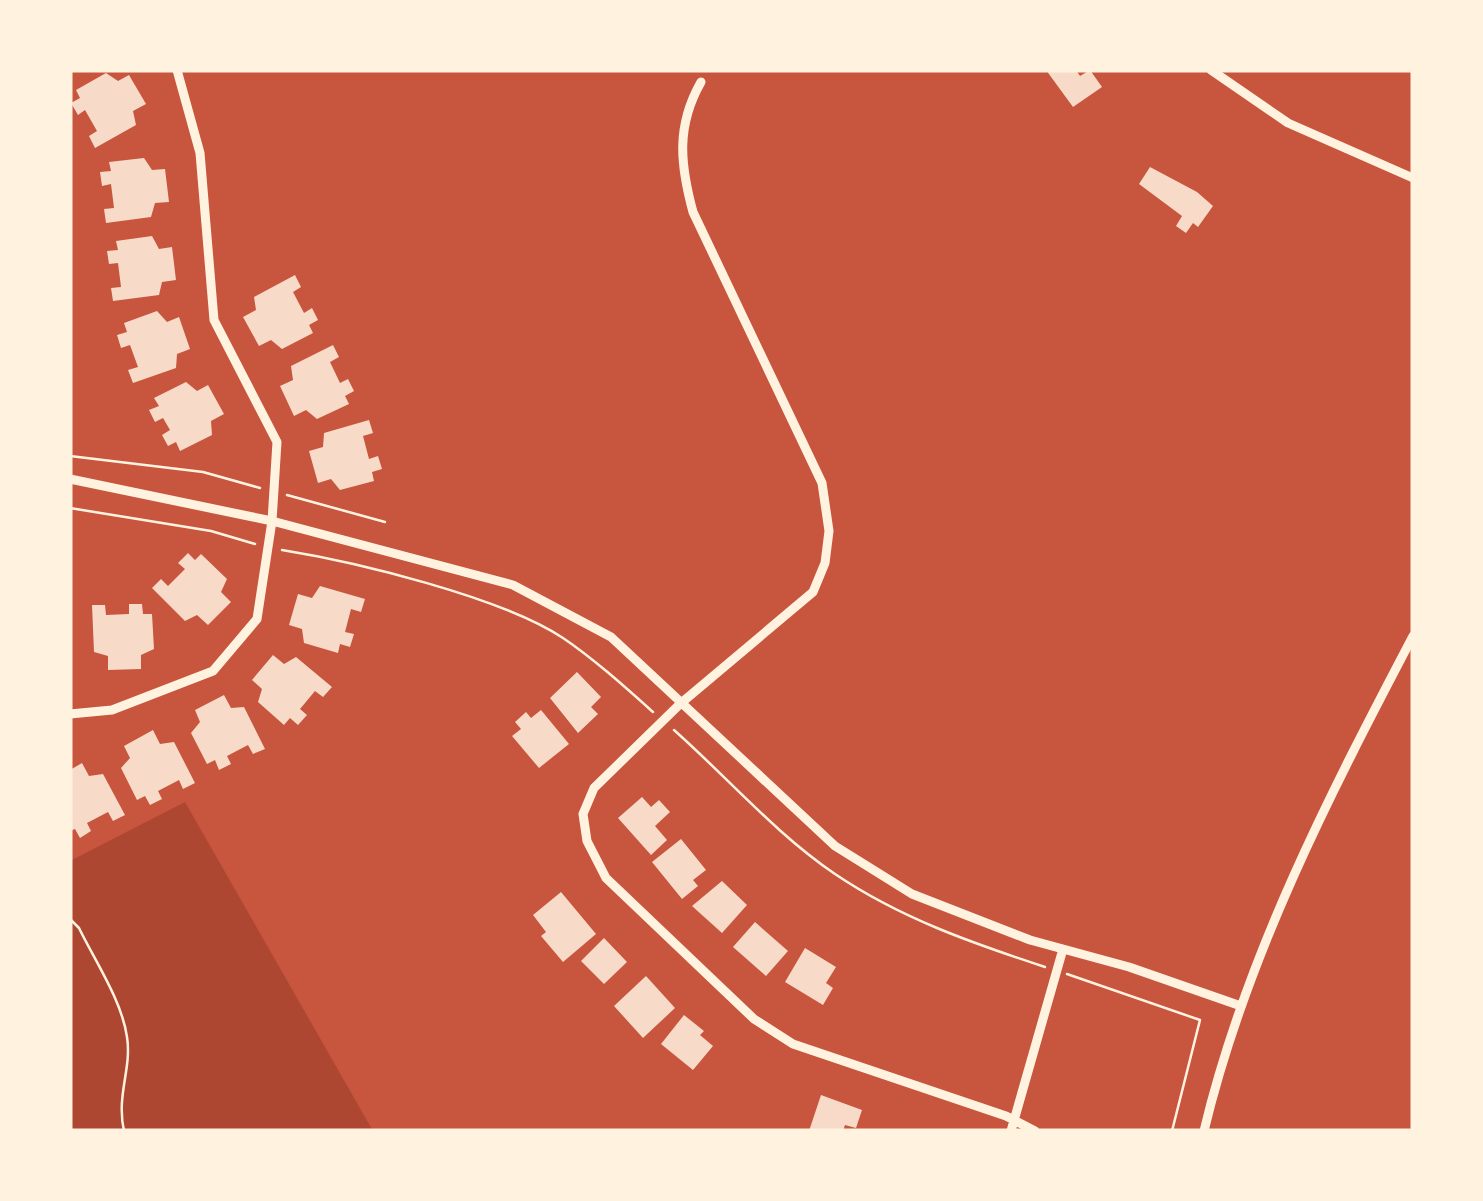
<svg xmlns="http://www.w3.org/2000/svg" width="1483" height="1201" viewBox="0 0 1483 1201" font-family="Helvetica,sans-serif">
<style>
.green{fill:#ae4732}
.building{fill:#f7dbc8}
.lines{fill:none;stroke-linecap:round;stroke-linejoin:round}
.path{stroke:#fff3e0;stroke-width:2.5}
.minor{stroke:#fff3e0;stroke-width:9}
</style>
<rect width="100%" height="100%" fill="#c8553d"/>
<!-- green -->
<path class="green" d="M 185,802 L 373,1131 L 70,1131 L 70,861 Z"/>
<!-- building -->
<path class="building" d="M 1046,70 L 1076,70 L 1080,76 L 1090,70 L 1102,87 L 1073,107 Z
M 106,73 L 118,81 L 129,75 L 146,104 L 133,111 L 136,125 L 95,148 L 89,136 L 97,131 L 85,110 L 78,115 L 71,103 L 80,98 L 76,90 Z
M 144,158 L 152,170 L 165,169 L 169,202 L 155,203 L 151,217 L 106,223 L 104,209 L 114,208 L 111,184 L 102,186 L 100,172 L 111,171 L 109,162 Z
M 1150,167 L 1197,192 L 1213,206 L 1198,227 L 1193,223 L 1186,233 L 1176,226 L 1182,216 L 1139,184 Z
M 152,236 L 159,249 L 172,247 L 176,280 L 162,282 L 159,295 L 113,301 L 111,288 L 121,287 L 118,263 L 109,264 L 107,251 L 118,250 L 116,241 Z
M 295,275 L 301,287 L 293,292 L 304,313 L 312,308 L 318,320 L 309,325 L 313,333 L 282,349 L 271,340 L 259,346 L 243,317 L 256,310 L 254,297 Z
M 157,311 L 167,322 L 179,317 L 190,349 L 177,354 L 176,368 L 133,383 L 128,370 L 138,367 L 130,345 L 121,348 L 117,335 L 127,332 L 124,323 Z
M 333,345 L 339,357 L 330,362 L 340,383 L 348,379 L 354,391 L 345,396 L 349,404 L 317,419 L 306,410 L 294,416 L 280,386 L 293,380 L 291,366 Z
M 186,382 L 197,391 L 208,385 L 224,414 L 211,421 L 212,435 L 180,451 L 176,442 L 168,446 L 162,435 L 170,430 L 163,418 L 155,422 L 149,410 L 159,406 L 154,398 Z
M 369,420 L 373,433 L 363,436 L 369,459 L 378,456 L 382,469 L 372,472 L 374,481 L 340,490 L 331,479 L 318,483 L 309,451 L 323,447 L 324,433 Z
M 188,553 L 195,560 L 201,554 L 227,579 L 221,592 L 231,602 L 208,625 L 197,615 L 185,621 L 152,588 L 161,579 L 168,586 L 185,569 L 178,563 Z
M 320,586 L 365,599 L 361,612 L 351,609 L 345,632 L 354,634 L 350,647 L 340,644 L 338,653 L 304,643 L 302,629 L 289,625 L 298,594 L 312,598 Z
M 129,604 L 142,604 L 143,614 L 152,614 L 154,649 L 141,655 L 141,669 L 108,670 L 108,656 L 94,652 L 92,605 L 105,605 L 106,615 L 129,614 Z
M 273,655 L 284,664 L 296,657 L 332,687 L 323,697 L 315,691 L 300,709 L 307,715 L 298,725 L 290,718 L 284,725 L 258,702 L 262,689 L 252,680 Z
M 577,672 L 601,697 L 591,707 L 598,714 L 578,733 L 550,698 Z
M 224,695 L 231,708 L 244,707 L 265,749 L 253,754 L 248,745 L 227,756 L 231,764 L 219,770 L 215,760 L 207,764 L 191,733 L 200,722 L 195,710 Z
M 541,710 L 569,744 L 539,768 L 512,736 L 521,729 L 515,722 L 526,712 L 531,718 Z
M 153,730 L 160,744 L 174,742 L 195,783 L 183,789 L 179,780 L 158,791 L 162,799 L 150,805 L 145,796 L 137,800 L 121,768 L 130,758 L 124,746 Z
M 82,763 L 89,776 L 103,774 L 125,815 L 113,821 L 108,812 L 87,823 L 91,831 L 80,838 L 75,829 L 70,831 L 70,770 Z
M 642,797 L 651,807 L 659,800 L 670,812 L 655,826 L 667,840 L 651,855 L 618,818 Z
M 681,839 L 706,870 L 693,880 L 698,886 L 682,899 L 652,862 Z
M 722,881 L 747,905 L 722,933 L 692,906 Z
M 561,892 L 596,934 L 563,962 L 541,936 L 546,932 L 533,915 Z
M 755,922 L 788,951 L 766,976 L 733,947 Z
M 604,938 L 627,962 L 604,984 L 581,961 Z
M 805,948 L 836,967 L 826,983 L 833,988 L 823,1005 L 785,982 Z
M 646,976 L 675,1008 L 643,1038 L 614,1006 Z
M 684,1015 L 704,1031 L 700,1035 L 713,1046 L 693,1070 L 661,1044 Z
M 821,1095 L 862,1110 L 856,1128 L 845,1125 L 843,1131 L 809,1131 Z"/>
<g class="lines">
<!-- path -->
<path class="path" d="M 70,456 L 203,472 L 260,488
M 287,495 L 385,522
M 70,508 L 211,531 L 255,544
M 282,550 C 356,562 501,597 563,638 C 594,659 625,687 653,712
M 674,730 C 727,777 776,834 835,874 C 900,918 972,943 1045,967
M 70,919 L 79,928 C 95,961 122,1001 127,1037 C 132,1069 116,1095 124,1131
M 1067,974 L 1200,1020 L 1172,1131"/>
<!-- minor -->
<path class="minor" d="M 1211,70 L 1288,123 L 1413,178
M 701,82 C 676,126 680,164 693,212 L 822,483 L 829,531 L 825,563 L 813,592 L 680,704 L 594,788 L 583,814 L 587,841 L 606,878 L 754,1019 L 793,1044 L 1006,1116 L 1035,1131
M 70,479 L 272,521 L 513,585 L 611,637 L 835,846 L 912,894 L 1030,940 L 1129,967 L 1241,1006
M 70,714 L 112,710 L 213,671 L 257,619 L 272,521 L 277,442 L 214,320 L 200,153 L 177,70
M 1011,1131 L 1063,949
M 1204,1131 C 1246,956 1330,794 1413,636"/>
</g>
<!-- border -->
<rect width="1483" height="1201" fill="none" stroke="#fff3e0" stroke-width="145"/>
</svg>
